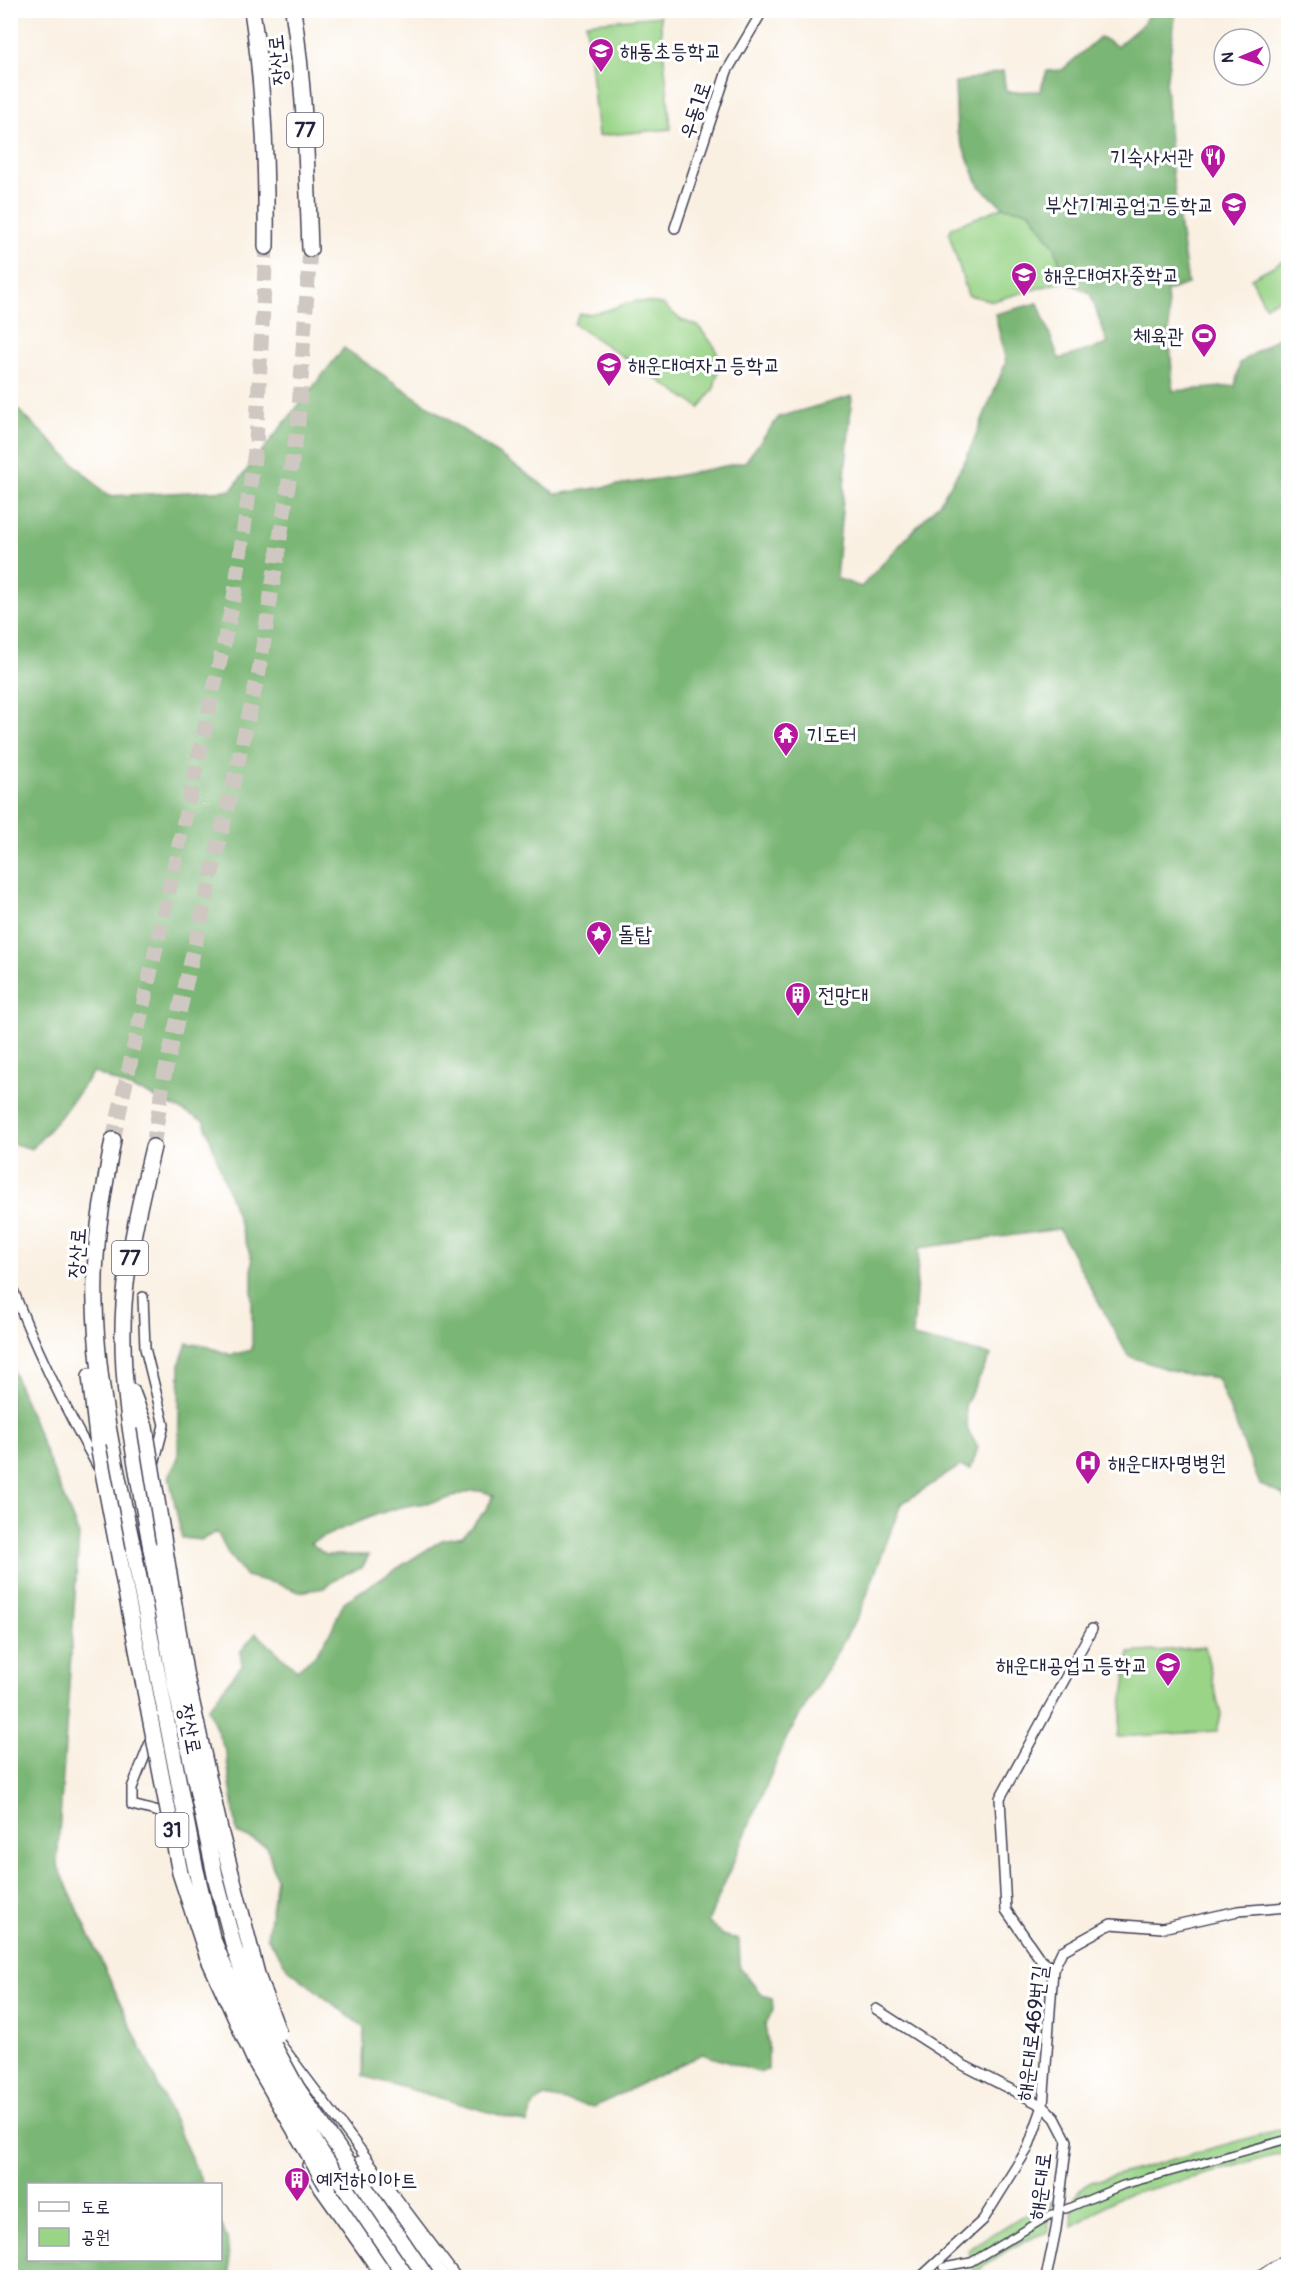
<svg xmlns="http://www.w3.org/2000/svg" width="1299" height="2288" viewBox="0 0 1299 2288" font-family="Pangolin,'Poor Story',sans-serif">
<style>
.green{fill:#99d487;stroke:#5e7b61;stroke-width:1.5}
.forest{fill:#7ab674;stroke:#4e6c58;stroke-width:1.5}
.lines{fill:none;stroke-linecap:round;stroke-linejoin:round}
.trunk-tunnel{stroke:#cfc7c1;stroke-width:15;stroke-dasharray:15 8;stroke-linecap:butt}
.pedestrian-casing{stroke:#424154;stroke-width:10}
.minor-casing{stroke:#424154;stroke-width:12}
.secondary-casing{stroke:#424154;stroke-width:16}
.trunk-casing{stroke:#424154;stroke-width:18}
.pedestrian{stroke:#fff;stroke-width:7}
.minor{stroke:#fff;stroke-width:9}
.secondary{stroke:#fff;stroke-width:14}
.trunk{stroke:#fff;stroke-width:15}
.trunk-bridge-casing{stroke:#424154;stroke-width:18;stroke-linecap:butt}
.trunk-bridge{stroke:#fff;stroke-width:15}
.labels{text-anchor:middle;stroke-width:6;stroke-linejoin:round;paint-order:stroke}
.shield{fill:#fff;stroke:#646476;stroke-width:1.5}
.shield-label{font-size:20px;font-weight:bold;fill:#22223b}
.poi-label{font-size:21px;fill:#22223b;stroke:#fff;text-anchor:start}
.street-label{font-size:21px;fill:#22223b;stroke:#fff}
</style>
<rect width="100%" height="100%" fill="#fff"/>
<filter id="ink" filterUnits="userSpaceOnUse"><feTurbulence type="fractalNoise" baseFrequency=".0167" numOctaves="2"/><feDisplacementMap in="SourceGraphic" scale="12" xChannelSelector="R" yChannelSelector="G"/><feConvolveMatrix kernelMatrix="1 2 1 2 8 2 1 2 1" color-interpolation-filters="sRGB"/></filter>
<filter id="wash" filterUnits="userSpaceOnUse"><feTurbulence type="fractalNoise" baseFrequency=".008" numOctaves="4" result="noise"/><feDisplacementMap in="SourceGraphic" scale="24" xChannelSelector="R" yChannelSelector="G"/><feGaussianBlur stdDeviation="1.35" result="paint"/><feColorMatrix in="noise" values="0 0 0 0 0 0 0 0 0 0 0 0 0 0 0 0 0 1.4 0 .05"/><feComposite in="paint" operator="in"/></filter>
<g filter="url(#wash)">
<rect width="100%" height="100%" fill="#faf0e2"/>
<!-- green -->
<path class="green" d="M 660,16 L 671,129 L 598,136 L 586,23 Z
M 1003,207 L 1029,211 L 1055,247 L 1065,281 L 993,301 L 968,295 L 949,234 L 952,227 Z
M 1288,258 L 1288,294 L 1265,306 L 1251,278 Z
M 635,301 L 662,304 L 681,320 L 698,326 L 715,347 L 720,363 L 714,388 L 700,408 L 574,324 L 579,314 C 600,315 614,307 635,301 Z
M 1205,1647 L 1221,1715 L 1217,1731 L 1118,1737 L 1129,1653 Z
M 1288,2127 L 1288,2152 L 1117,2198 L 1072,2227 C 1073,2206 1070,2193 1091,2182 Z
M 1052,2201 L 1048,2232 C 1020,2241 998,2254 975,2273 L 968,2250 L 1033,2209 Z"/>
<!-- forest -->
<path class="forest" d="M 1150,11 L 1176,11 L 1166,85 L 1172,172 L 1188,284 L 1167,291 L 1173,391 L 1235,386 L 1240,363 L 1288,331 L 1288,1504 L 1284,1495 L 1260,1485 L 1217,1378 L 1175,1372 L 1128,1356 L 1059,1229 L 919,1248 L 913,1337 L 991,1355 L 965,1405 L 968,1431 L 978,1447 L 971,1469 L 960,1466 L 901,1504 L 860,1613 L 787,1737 L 708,1922 L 722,1935 L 739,1940 L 740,1968 L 762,1995 L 772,1998 L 773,2009 L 765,2026 L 768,2043 L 768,2070 L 758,2072 L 702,2054 L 594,2107 L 545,2097 L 534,2104 L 527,2123 L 363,2076 L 364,2028 L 288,1969 L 267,1937 L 276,1879 L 267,1846 L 237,1833 L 226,1753 L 208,1708 L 242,1665 L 240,1652 L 256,1633 L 297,1670 L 315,1655 L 329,1635 L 344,1602 L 442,1540 L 463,1536 L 485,1511 L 494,1496 C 473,1485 466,1494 446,1499 C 428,1504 409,1504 391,1510 C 363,1518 337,1531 310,1543 L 326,1555 L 369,1555 L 362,1568 L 340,1576 L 324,1588 L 299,1592 L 278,1584 L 246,1576 L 229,1555 L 217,1532 L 201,1540 L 182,1538 L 169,1476 L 178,1458 L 180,1363 L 187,1343 L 206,1346 L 231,1355 L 252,1350 L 252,1260 L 204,1121 L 141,1091 L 137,1091 L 93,1072 L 61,1116 L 32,1149 L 11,1143 L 11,403 L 108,496 L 231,490 L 344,348 L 556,494 L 665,478 L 745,462 L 779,417 L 852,396 L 836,578 L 861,587 L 940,502 L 966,459 L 1006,362 L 995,314 L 1038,303 L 1059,359 L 1108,344 L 1090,293 L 1065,281 L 1055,247 L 1029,211 L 1003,207 L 979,186 L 957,132 L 955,83 L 1003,71 L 1006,92 L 1040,91 L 1047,71 L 1062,70 L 1100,37 L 1117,46 L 1143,24 Z
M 10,1364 L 79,1535 L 57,1864 L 203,2184 L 28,2184 L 28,2260 L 220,2260 L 221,2224 L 227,2239 L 231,2277 L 11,2277 Z"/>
</g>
<g filter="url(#ink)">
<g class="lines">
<!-- trunk-tunnel -->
<path class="trunk-tunnel" d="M 113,1140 L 234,598 L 256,444 L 266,247
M 153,1147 L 164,1077 L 259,672 L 298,423 L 310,249"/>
<defs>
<path id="pedestrian" d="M 1066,2209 L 1123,2185 L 1288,2139
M 944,2267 L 971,2262 L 1052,2214"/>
<path id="minor" d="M 675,228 L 727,71 L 763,10
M 10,1282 C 34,1346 64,1407 98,1467
M 143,1297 L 145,1348 L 164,1425 L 154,1464
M 126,1553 L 134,1589
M 151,1740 L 132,1788 L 132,1805 L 159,1812 L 168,1823
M 182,1845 L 193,1893
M 1053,1970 L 1040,1959 L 1006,1910 L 1000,1798 L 1092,1629
M 876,2009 L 963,2065 L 1043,2106 L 1055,2118 L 1067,2141 L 1056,2229 L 1046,2278
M 276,2038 L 457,2278
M 307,2165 L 319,2189 L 382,2278
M 920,2278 L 983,2220 L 1028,2148 L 1043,2106 L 1053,1970 L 1062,1951 L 1111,1924 L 1162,1928 L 1238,1911 L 1288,1907"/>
<path id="secondary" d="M 1261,2278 L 1288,2260"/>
<path id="trunk" d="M 252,10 C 264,89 267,168 266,247
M 293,10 C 305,90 307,169 310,249
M 113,1140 C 103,1194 93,1249 95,1304 C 97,1388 116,1470 134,1552
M 90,1376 L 98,1446
M 132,1392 L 145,1427
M 151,1549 C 137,1468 118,1386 124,1304 C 128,1251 141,1198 153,1147
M 360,2164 L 442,2278
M 327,2186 L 392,2278"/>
</defs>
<!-- pedestrian casing -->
<use href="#pedestrian" class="pedestrian-casing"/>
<!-- minor casing -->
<use href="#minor" class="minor-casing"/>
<!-- secondary casing -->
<use href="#secondary" class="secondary-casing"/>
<!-- trunk casing -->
<use href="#trunk" class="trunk-casing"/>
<!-- pedestrian -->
<use href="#pedestrian" class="pedestrian"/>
<!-- minor -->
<use href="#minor" class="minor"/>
<!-- secondary -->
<use href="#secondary" class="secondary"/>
<!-- trunk -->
<use href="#trunk" class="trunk"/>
<defs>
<path id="trunk-bridge" d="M 145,1427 L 185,1672 L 221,1834 L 258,1978 L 279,2034
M 98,1446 L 180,1873 L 207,1955 L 255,2061 L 327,2186
M 151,1549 L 175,1684 L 216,1880 L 234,1947 L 250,1995 L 273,2044 L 297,2088 L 427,2278
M 134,1552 L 195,1866 L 212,1937 L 238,2000 L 270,2065 L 321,2152 L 407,2278"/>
</defs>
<!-- trunk-bridge casing -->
<use href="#trunk-bridge" class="trunk-bridge-casing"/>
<!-- trunk-bridge -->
<use href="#trunk-bridge" class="trunk-bridge"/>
</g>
</g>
<!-- icons -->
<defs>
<symbol id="school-pin" viewBox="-11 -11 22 30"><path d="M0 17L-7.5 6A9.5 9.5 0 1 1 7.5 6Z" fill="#b5179e" stroke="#fff"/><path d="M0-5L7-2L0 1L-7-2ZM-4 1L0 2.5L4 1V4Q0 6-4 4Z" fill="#fff"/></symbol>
<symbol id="restaurant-pin" viewBox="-11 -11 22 30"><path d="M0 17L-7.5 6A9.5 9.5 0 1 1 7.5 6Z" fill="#b5179e" stroke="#fff"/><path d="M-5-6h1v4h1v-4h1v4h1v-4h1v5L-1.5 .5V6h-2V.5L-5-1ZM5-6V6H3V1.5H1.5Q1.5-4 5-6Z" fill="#fff"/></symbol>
<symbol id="stadium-pin" viewBox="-11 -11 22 30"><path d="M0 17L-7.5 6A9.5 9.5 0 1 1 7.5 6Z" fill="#b5179e" stroke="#fff"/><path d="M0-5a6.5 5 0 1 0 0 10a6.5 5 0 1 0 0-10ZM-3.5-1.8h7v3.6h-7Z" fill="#fff"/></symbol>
<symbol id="temple-pin" viewBox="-11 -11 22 30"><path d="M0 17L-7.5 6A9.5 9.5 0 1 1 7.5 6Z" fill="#b5179e" stroke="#fff"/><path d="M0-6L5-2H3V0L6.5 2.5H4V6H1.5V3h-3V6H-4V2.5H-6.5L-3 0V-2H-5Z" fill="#fff"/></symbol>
<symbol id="sight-pin" viewBox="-11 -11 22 30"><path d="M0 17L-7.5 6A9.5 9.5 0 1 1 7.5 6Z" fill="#b5179e" stroke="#fff"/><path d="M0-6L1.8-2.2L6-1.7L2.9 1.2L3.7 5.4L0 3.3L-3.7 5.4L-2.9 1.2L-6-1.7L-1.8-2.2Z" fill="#fff"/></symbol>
<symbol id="building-pin" viewBox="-11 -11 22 30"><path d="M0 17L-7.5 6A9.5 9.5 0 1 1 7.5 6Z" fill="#b5179e" stroke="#fff"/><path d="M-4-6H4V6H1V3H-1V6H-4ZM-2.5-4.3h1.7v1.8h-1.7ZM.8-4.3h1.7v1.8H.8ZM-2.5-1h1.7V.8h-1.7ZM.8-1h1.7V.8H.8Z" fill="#fff"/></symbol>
<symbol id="hospital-pin" viewBox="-11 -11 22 30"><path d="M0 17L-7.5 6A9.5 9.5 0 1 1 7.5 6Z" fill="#b5179e" stroke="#fff"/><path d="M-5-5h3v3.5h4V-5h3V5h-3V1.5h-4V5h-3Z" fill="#fff"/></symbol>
</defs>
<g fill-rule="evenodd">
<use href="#school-pin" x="586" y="36" width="30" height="40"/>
<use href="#restaurant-pin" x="1198" y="142" width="30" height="40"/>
<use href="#school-pin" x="1219" y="190" width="30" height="40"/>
<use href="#school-pin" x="1009" y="260" width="30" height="40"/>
<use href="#stadium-pin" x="1189" y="321" width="30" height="40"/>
<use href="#school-pin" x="594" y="350" width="30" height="40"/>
<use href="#temple-pin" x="771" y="720" width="30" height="40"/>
<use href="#sight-pin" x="584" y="919" width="30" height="40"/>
<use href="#building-pin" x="783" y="980" width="30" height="40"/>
<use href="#hospital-pin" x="1073" y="1448" width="30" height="40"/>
<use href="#school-pin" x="1153" y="1650" width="30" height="40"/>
<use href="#building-pin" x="282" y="2165" width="30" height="40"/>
</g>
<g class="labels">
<!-- shield labels -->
<g class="shield">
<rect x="287" y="113" width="36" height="34" rx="4.5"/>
<rect x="112" y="1241" width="36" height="34" rx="4.5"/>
<rect x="155.5" y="1813" width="33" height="34" rx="4.5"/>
</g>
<g class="shield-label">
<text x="305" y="137">77</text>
<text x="130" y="1265">77</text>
<text x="172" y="1837">31</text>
</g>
<!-- poi labels -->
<g class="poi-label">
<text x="620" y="58">해동초등학교</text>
<text x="1194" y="164" text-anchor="end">기숙사서관</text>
<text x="1214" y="212" text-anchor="end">부산기계공업고등학교</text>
<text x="1044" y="282">해운대여자중학교</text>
<text x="1184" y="343" text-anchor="end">체육관</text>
<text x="628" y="372">해운대여자고등학교</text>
<text x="806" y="742">기도터</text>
<text x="618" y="941">돌탑</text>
<text x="818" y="1002">전망대</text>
<text x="1108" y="1470">해운대자명병원</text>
<text x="1148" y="1672" text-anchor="end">해운대공업고등학교</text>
<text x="316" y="2187">예전하이아트</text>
</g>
<!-- street labels -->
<g class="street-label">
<text transform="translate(278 60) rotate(-96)" y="7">장산로</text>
<text transform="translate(695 110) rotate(-71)" y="7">우동1로</text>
<text transform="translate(77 1253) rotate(-86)" y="7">장산로</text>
<text transform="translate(190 1729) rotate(79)" y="7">장산로</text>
<text transform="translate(1032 2033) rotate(-83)" y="7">해운대로469번길</text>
<text transform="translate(1040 2186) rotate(-83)" y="7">해운대로</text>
</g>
</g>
<!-- margin -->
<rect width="1299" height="2288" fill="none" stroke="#fff" stroke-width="36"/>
<!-- legend -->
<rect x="27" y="2183" width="195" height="78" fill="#ffffff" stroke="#a7a7b1" stroke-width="1.5"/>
<rect x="39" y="2202" width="30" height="9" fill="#ffffff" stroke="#a7a7b1" stroke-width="1.5"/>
<text x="81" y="2213" font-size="18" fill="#22223b">도로</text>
<rect x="39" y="2228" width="30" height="18" fill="#99d487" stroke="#a7a7b1" stroke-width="1.5"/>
<text x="81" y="2243" font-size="18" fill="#22223b">공원</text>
<!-- north arrow -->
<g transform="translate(1242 57) rotate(268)"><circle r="28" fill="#ffffff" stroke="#a7a7b1" stroke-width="1.5"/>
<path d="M0-4.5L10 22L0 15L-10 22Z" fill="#b5179e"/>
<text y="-9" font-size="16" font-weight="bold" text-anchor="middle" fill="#22223b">N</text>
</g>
</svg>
